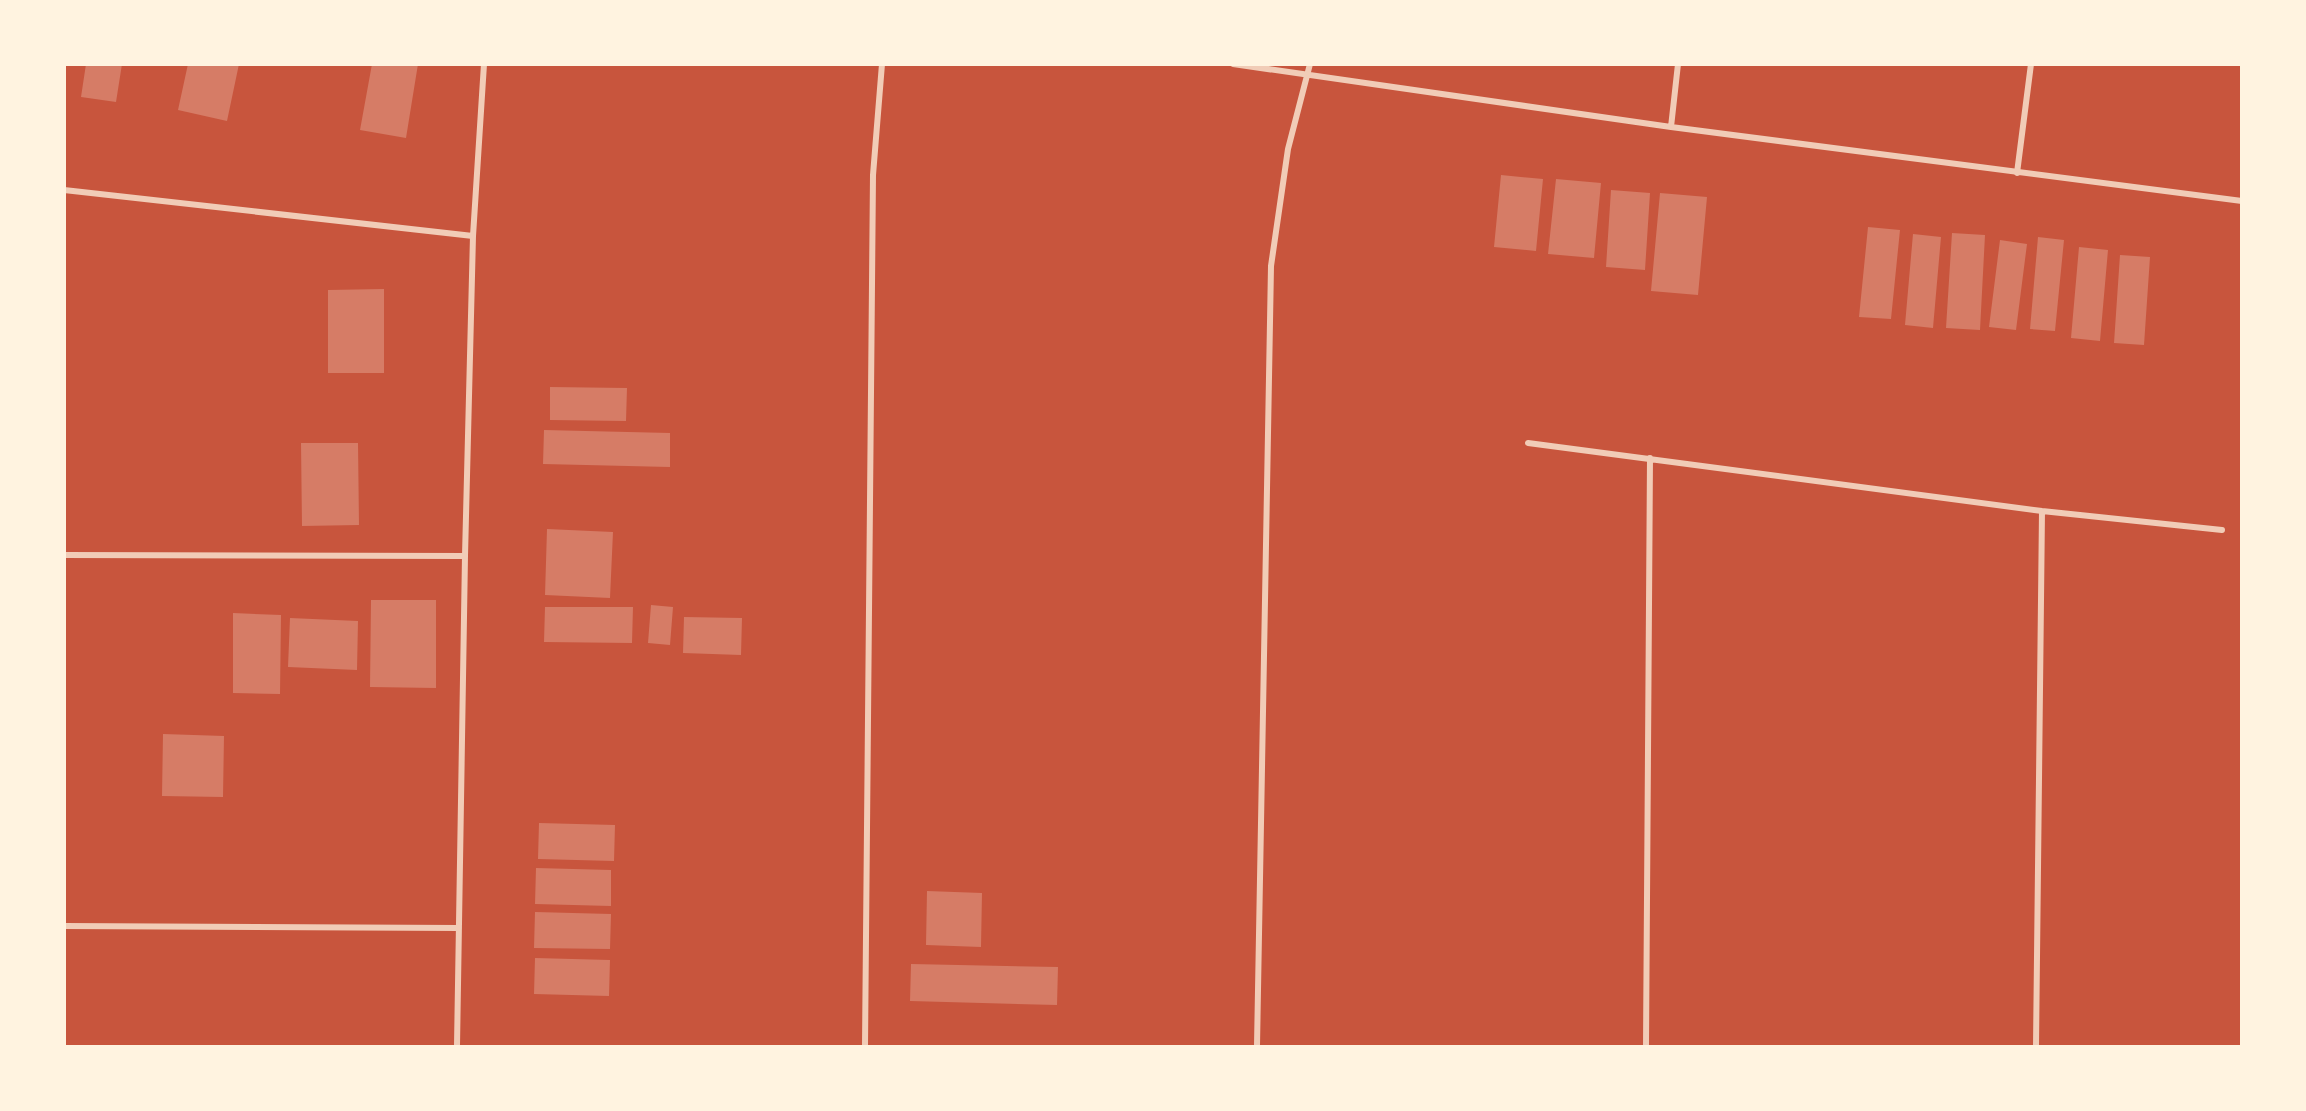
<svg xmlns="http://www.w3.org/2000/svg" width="2306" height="1111" viewBox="0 0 2306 1111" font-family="'Alegreya Sans',sans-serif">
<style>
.building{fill:#d67c66}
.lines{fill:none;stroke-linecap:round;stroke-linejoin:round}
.minor{stroke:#f1ccb7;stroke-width:6}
</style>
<rect width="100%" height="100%" fill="#c8553d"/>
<!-- building -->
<path class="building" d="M 86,64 L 122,64 L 116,102 L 81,97 Z
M 188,64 L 239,64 L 227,121 L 178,110 Z
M 372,64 L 418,64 L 406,138 L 360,130 Z
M 1501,175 L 1543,179 L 1536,251 L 1494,247 Z
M 1556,179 L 1601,183 L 1594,258 L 1548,254 Z
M 1611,190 L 1650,193 L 1645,270 L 1606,267 Z
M 1660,193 L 1707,197 L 1698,295 L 1651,291 Z
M 1868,227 L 1900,230 L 1891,319 L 1859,317 Z
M 1952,233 L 1985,235 L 1980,330 L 1946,328 Z
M 1913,234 L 1941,237 L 1933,328 L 1905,325 Z
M 2038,237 L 2064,240 L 2055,331 L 2030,329 Z
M 2000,240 L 2027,244 L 2016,330 L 1989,327 Z
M 2079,247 L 2108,250 L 2100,341 L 2071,338 Z
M 2120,255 L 2150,257 L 2144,345 L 2114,343 Z
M 384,289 L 384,373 L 328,373 L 328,290 Z
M 550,387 L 627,388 L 626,421 L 550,420 Z
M 544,430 L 670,433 L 670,467 L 543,464 Z
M 301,443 L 358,443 L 359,525 L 302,526 Z
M 547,529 L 613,532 L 610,598 L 545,595 Z
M 371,600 L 436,600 L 436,688 L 370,687 Z
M 651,605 L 673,607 L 670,645 L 648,643 Z
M 545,607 L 633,607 L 632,643 L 544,642 Z
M 233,613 L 281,615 L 280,694 L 233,693 Z
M 684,617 L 742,618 L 741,655 L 683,653 Z
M 290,618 L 358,621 L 357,670 L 288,667 Z
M 163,734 L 224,736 L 223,797 L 162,796 Z
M 539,823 L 615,825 L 614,861 L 538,859 Z
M 536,868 L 611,870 L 611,906 L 535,904 Z
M 927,891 L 982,893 L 981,947 L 926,945 Z
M 535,912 L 611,914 L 610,949 L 534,948 Z
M 535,958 L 610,960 L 609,996 L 534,994 Z
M 911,964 L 1058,967 L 1057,1005 L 910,1001 Z"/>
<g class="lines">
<!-- minor -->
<path class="minor" d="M 1233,64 L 1671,127 L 2242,201
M 1671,127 L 1678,64
M 2017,173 L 2031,64
M 64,190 L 473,236
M 1528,443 L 2042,511 L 2222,530
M 64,555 L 465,556
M 64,926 L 459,928
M 457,1046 L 465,556 L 473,236 L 484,64
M 865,1046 L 873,175 L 882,64
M 1257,1046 L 1271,266 L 1288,149 L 1310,64
M 1646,1046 L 1650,458
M 2036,1046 L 2042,511"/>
</g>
<!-- border -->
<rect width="2306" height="1111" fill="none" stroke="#fff3e0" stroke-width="132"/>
</svg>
